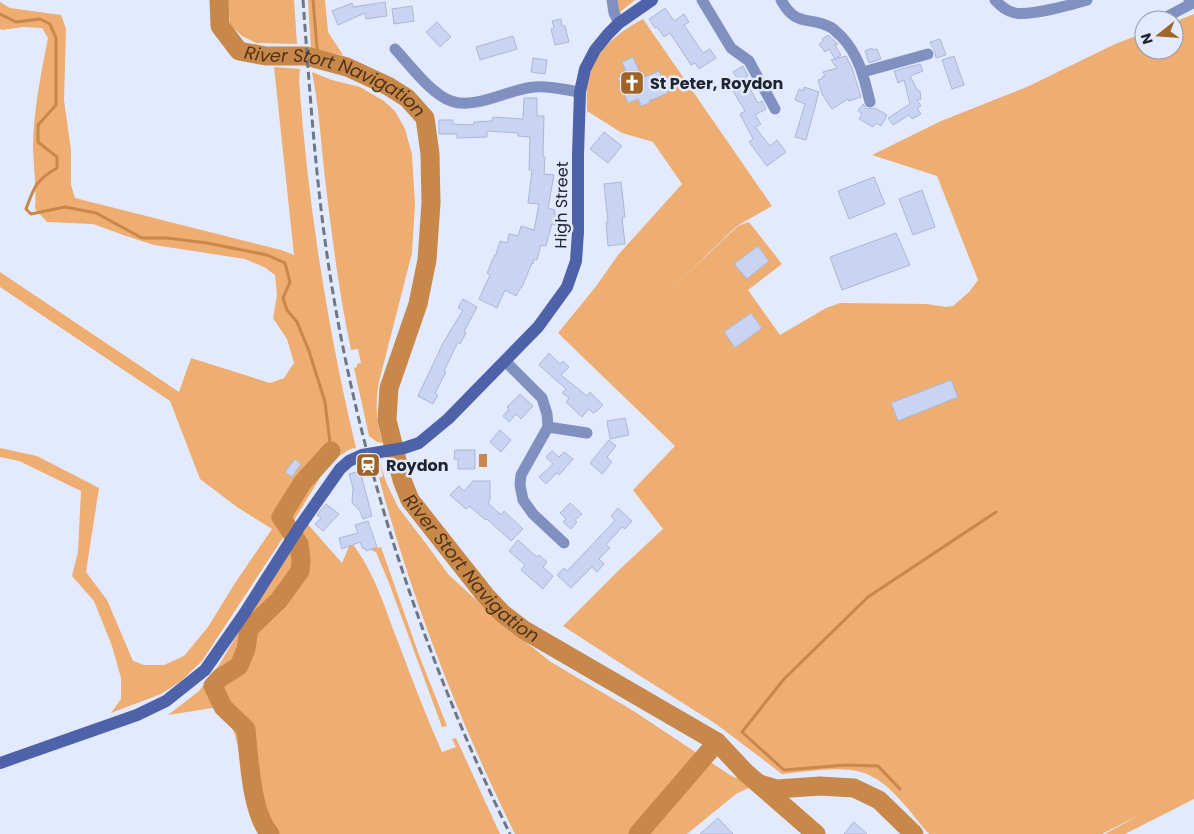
<svg xmlns="http://www.w3.org/2000/svg" width="1194" height="834" viewBox="0 0 1194 834" font-family="Poppins,sans-serif">
<style>
.green{fill:#eead71}
.water{fill:#c8884a}
.lines{fill:none;stroke-linecap:round;stroke-linejoin:round}
.stream{stroke:#c8884a;stroke-width:3}
.river{stroke:#c8884a;stroke-width:19}
.building{fill:#c9d4f2;stroke:#acb7d5}
.minor{stroke:#7f90c1;stroke-width:11}
.secondary{stroke:#4e62aa;stroke-width:12}
.rail{stroke:#707684;stroke-width:3;stroke-dasharray:8 4;stroke-linecap:butt}
.labels{text-anchor:middle;stroke-width:5;stroke-linejoin:round;paint-order:stroke}
.poi-label{font-size:16px;font-weight:bold;fill:#20242f;stroke:#e3eafe;text-anchor:start}
.street-label{font-size:16px;fill:#20242f;stroke:#e3eafe}
.water-label{font-size:18px;font-style:italic;fill:#50341a;stroke:#e3eafe}
</style>
<rect width="100%" height="100%" fill="#e3eafe"/>
<!-- green -->
<path class="green" d="M 228,0 L 294,0 L 297,44 L 256,43 L 242,36 L 230,25 Z
M 308,0 L 325,0 L 328,32 L 343,55 L 311,50 Z
M 615,0 L 635,0 L 620,12 L 618,12 Z
M 0,2 L 10,8 L 61,15 L 66,29 L 64,100 L 71,150 L 71,185 L 75,198 L 281,250 L 294,255 L 274,67 L 300,69 L 299,80 C 308,204 327,326 356,448 L 350,449 L 338,457 L 321,476 L 290,527 L 202,661 L 181,681 L 161,694 L 111,713 L 121,699 L 121,678 L 112,646 L 94,601 L 72,576 L 78,552 L 81,491 L 19,461 L 0,457 L 0,448 L 37,456 L 99,488 L 86,572 L 107,600 L 133,661 L 144,665 L 164,665 L 184,656 L 208,627 L 235,583 L 272,529 L 237,507 L 200,479 L 170,401 L 0,287 L 0,272 L 179,392 L 191,358 L 270,383 L 284,378 L 294,363 L 287,339 L 273,318 L 277,295 L 275,275 L 264,267 L 245,259 L 154,245 L 126,236 L 93,224 L 47,222 L 35,209 C 37,187 33,166 33,144 C 34,108 41,73 48,38 L 42,28 L 23,27 L 2,30 L 0,29 Z
M 1194,14 L 1194,799 L 1125,834 L 1105,834 L 1141,814 L 1102,834 L 929,834 C 910,813 892,783 864,773 C 843,765 805,772 782,774 L 716,724 L 637,674 L 563,626 L 620,569 L 663,529 L 633,490 L 675,446 L 558,333 L 597,285 L 618,255 L 682,184 L 653,142 L 622,133 L 587,111 C 587,99 586,87 589,75 C 597,49 620,31 643,19 L 772,206 L 737,226 L 664,296 L 738,226 L 749,222 L 782,264 L 748,290 L 780,335 L 826,308 L 840,303 L 927,304 L 946,307 L 953,306 L 969,292 L 978,280 L 937,176 L 872,155 L 941,121 L 1029,86 L 1115,44 L 1144,33 L 1144,50 L 1174,50 L 1174,22 Z
M 312,72 L 332,80 L 360,87 L 384,101 L 395,111 L 405,129 L 412,154 L 415,204 L 412,253 L 379,382 C 375,404 376,422 383,443 L 377,442 L 369,436 L 354,368 L 357,367 L 357,364 L 361,363 L 358,349 L 351,350 C 339,294 332,236 325,179 C 321,143 319,107 312,72 Z
M 379,459 L 386,482 L 398,507 L 424,541 L 449,575 L 499,621 L 551,662 L 632,710 L 733,777 L 759,783 L 736,794 L 687,834 L 515,834 C 459,721 412,600 379,478 L 383,476 Z
M 305,521 L 342,563 L 351,542 C 374,571 385,608 398,642 C 412,679 426,716 442,752 L 456,747 L 452,739 L 456,738 L 500,834 L 258,834 C 254,823 249,812 247,801 C 241,773 241,728 219,707 L 168,715 L 199,691 L 219,665 Z
M 376,545 L 377,548 L 381,547 L 419,655 L 447,726 L 442,727 L 389,583 L 376,552 L 371,550 L 369,547 Z"/>
<!-- water -->
<path class="water" d="M 479,454 L 487,454 L 487,467 L 479,467 Z"/>
<g class="lines">
<!-- stream -->
<path class="stream" d="M 313,0 L 318,59
M 0,14 L 16,22 L 40,19 L 50,24 L 56,38 L 56,105 L 38,125 L 38,142 L 57,157 L 57,168 C 36,180 34,187 26,209 L 31,214 L 65,207 L 96,213 L 142,238 L 167,238 L 207,243 L 267,255 L 285,263 L 290,282 L 283,298 L 287,310 L 297,322 L 309,351 L 325,402 L 331,451
M 900,789 L 878,766 L 846,765 L 784,770 L 742,732 L 784,679 L 868,597 L 996,512"/>
<!-- river -->
<g class="river">
<path id="s1" d="M 219,0 L 220,26 L 239,51 L 266,56 L 306,56 L 347,67 L 388,86 L 407,98 L 425,118 L 430,154 L 431,203 L 427,260 L 418,304 L 389,388 L 387,420 L 402,480 L 410,500 L 485,595 L 502,613 L 524,630 L 717,742 L 745,772 L 816,834"/>
<path d="M 760,784 L 777,789 L 820,786 L 854,788 L 879,800 L 914,834"/>
<path d="M 270,834 C 251,813 249,757 246,729 L 223,707 L 213,686 L 220,678 L 239,666 L 246,649 L 249,629 L 279,600 L 300,571 L 301,560 L 299,544 L 281,517 L 303,482 L 331,451"/>
<path d="M 638,834 L 717,742"/>
</g>
</g>
<!-- building -->
<path class="building" d="M 385,2 L 387,16 L 366,19 L 365,13 L 338,25 L 332,11 L 352,3 L 353,7 Z
M 412,6 L 414,21 L 394,24 L 392,9 Z
M 665,8 L 674,21 L 684,14 L 689,22 L 684,25 L 703,53 L 710,49 L 716,58 L 699,69 L 695,63 L 691,65 L 670,33 L 664,37 L 657,27 L 655,28 L 649,19 Z
M 561,19 L 562,26 L 565,26 L 569,42 L 555,45 L 551,29 L 554,28 L 552,21 Z
M 437,22 L 451,37 L 440,47 L 426,32 Z
M 828,35 L 838,44 L 835,45 L 841,55 L 835,59 L 829,49 L 825,52 L 819,44 L 823,42 L 822,39 Z
M 513,36 L 517,49 L 480,60 L 476,47 Z
M 940,39 L 946,55 L 936,58 L 935,52 L 930,42 Z
M 872,48 L 873,50 L 877,49 L 881,59 L 869,63 L 865,51 Z
M 846,56 L 852,68 L 861,97 L 849,101 L 848,99 L 832,109 L 822,94 L 818,80 L 822,79 L 822,77 L 825,76 L 823,72 L 837,68 L 831,60 Z
M 954,56 L 964,85 L 952,89 L 942,60 Z
M 633,57 L 642,78 L 659,71 L 668,93 L 649,101 L 650,103 L 641,106 L 638,99 L 628,103 L 618,78 L 627,74 L 622,62 Z
M 533,58 L 547,60 L 545,74 L 531,72 Z
M 920,64 L 923,71 L 910,76 L 918,91 L 920,91 L 921,99 L 917,100 L 921,106 L 917,108 L 921,114 L 912,119 L 909,115 L 893,125 L 888,118 L 910,104 L 904,80 L 898,83 L 894,71 Z
M 743,66 L 748,76 L 744,78 L 758,103 L 762,101 L 766,109 L 755,115 L 761,124 L 755,127 L 770,146 L 777,140 L 786,152 L 767,166 L 749,142 L 753,139 L 740,114 L 745,111 L 730,86 L 739,81 L 733,72 Z
M 804,87 L 819,92 L 806,140 L 795,137 L 805,104 L 795,100 L 799,89 L 803,91 Z
M 524,98 L 537,98 L 537,116 L 544,116 L 543,157 L 545,157 L 544,174 L 554,175 L 548,208 L 555,210 L 554,214 L 557,215 L 555,225 L 552,224 L 546,246 L 541,245 L 537,260 L 534,259 L 533,264 L 532,263 L 522,287 L 521,287 L 516,296 L 505,290 L 497,308 L 479,299 L 490,275 L 487,273 L 495,254 L 496,255 L 500,241 L 507,243 L 509,234 L 518,236 L 521,226 L 534,230 L 539,204 L 528,203 L 532,170 L 529,170 L 530,137 L 518,136 L 518,133 L 487,131 L 487,137 L 457,138 L 457,134 L 439,134 L 439,120 L 453,120 L 453,124 L 474,125 L 474,122 L 492,121 L 493,117 L 523,119 Z
M 863,104 L 867,109 L 875,108 L 887,115 L 881,126 L 876,123 L 873,127 L 859,119 L 862,114 L 858,111 Z
M 604,132 L 622,146 L 608,163 L 590,149 Z
M 874,177 L 885,204 L 849,219 L 838,191 Z
M 621,182 L 625,217 L 622,218 L 625,244 L 608,246 L 606,222 L 608,222 L 604,184 Z
M 922,190 L 935,227 L 913,235 L 899,199 Z
M 896,233 L 910,265 L 842,290 L 830,257 Z
M 758,246 L 769,261 L 747,279 L 734,264 Z
M 463,299 L 477,307 L 464,332 L 466,333 L 460,344 L 458,342 L 444,371 L 446,372 L 435,393 L 438,395 L 433,404 L 418,396 L 443,343 L 463,310 L 458,308 Z
M 751,313 L 762,328 L 735,348 L 724,332 Z
M 549,353 L 560,364 L 563,361 L 569,367 L 561,375 L 587,396 L 590,392 L 603,405 L 597,411 L 593,413 L 589,409 L 582,417 L 566,402 L 569,398 L 562,393 L 566,389 L 539,365 Z
M 951,380 L 958,397 L 898,421 L 891,403 Z
M 520,394 L 533,406 L 521,419 L 516,414 L 509,422 L 503,416 L 509,409 L 507,407 Z
M 625,418 L 629,435 L 610,439 L 607,421 Z
M 500,430 L 511,440 L 501,452 L 490,442 Z
M 609,440 L 616,446 L 607,457 L 612,462 L 602,474 L 590,463 Z
M 455,450 L 475,450 L 475,469 L 458,469 L 458,459 L 454,459 Z
M 552,451 L 559,457 L 564,452 L 573,459 L 559,475 L 557,473 L 546,484 L 539,477 L 553,464 L 546,457 Z
M 295,459 L 301,464 L 292,477 L 285,472 Z
M 360,471 L 372,516 L 363,519 L 360,511 L 352,503 L 353,488 L 349,474 Z
M 473,481 L 490,481 L 490,500 L 488,503 L 501,515 L 504,511 L 523,529 L 511,541 L 487,519 L 486,520 L 469,506 L 466,509 L 450,495 L 459,486 L 464,491 Z
M 570,503 L 582,514 L 575,520 L 577,522 L 571,529 L 563,522 L 566,519 L 560,513 Z
M 326,504 L 339,514 L 323,531 L 315,524 L 321,518 L 317,515 Z
M 618,508 L 632,521 L 625,529 L 622,527 L 606,545 L 610,548 L 599,559 L 604,564 L 597,572 L 592,567 L 571,588 L 557,575 L 564,568 L 567,571 L 608,528 L 615,520 L 611,516 Z
M 368,521 L 377,547 L 366,551 L 365,548 L 363,549 L 360,542 L 342,549 L 339,538 L 358,533 L 355,525 Z
M 518,540 L 537,557 L 539,555 L 547,562 L 543,567 L 553,576 L 543,589 L 521,570 L 525,565 L 509,551 Z
M 718,818 L 733,834 L 700,834 Z
M 854,822 L 867,834 L 844,834 Z"/>
<g class="lines">
<!-- minor -->
<path class="minor" d="M 612,0 L 614,13 L 619,23
M 702,0 L 731,48 L 749,61 L 775,109
M 781,0 C 797,29 810,15 832,28 C 835,30 838,34 841,36 C 859,55 864,77 870,102
M 995,0 C 1001,6 1006,11 1015,13 C 1030,16 1071,5 1087,0
M 1170,15 L 1191,4 L 1189,0
M 395,49 C 410,65 431,94 451,101 C 475,110 509,89 534,87 C 548,85 565,90 580,92
M 863,72 L 928,54
M 505,361 L 542,398 L 547,414 L 548,427 L 521,475 L 520,485 L 523,500 L 533,514 L 564,543
M 548,427 L 587,433"/>
<!-- secondary -->
<path class="secondary" d="M 0,763 L 137,715 L 166,701 L 205,670 L 244,614 L 300,526 L 340,469 L 349,461 L 362,455 L 404,448 L 419,443 L 448,419 L 538,327 L 567,287 L 576,261 L 578,232 L 578,155 L 580,92 L 585,69 L 595,50 L 608,34 L 619,23 L 652,0"/>
<!-- rail -->
<path class="rail" d="M 303,0 C 310,94 316,188 331,281 C 362,474 425,659 510,834"/>
</g>
<!-- icons -->
<defs>
<symbol id="church-square" viewBox="-11 -11 22 22"><rect x="-9" y="-9" width="18" height="18" rx="4" fill="#a06426" stroke="#e3eafe"/><path d="M-1.2-6h2.4v3.5h3.3v2.4h-3.3V6h-2.4V-.1h-3.3v-2.4h3.3Z" fill="#fff"/></symbol>
<symbol id="station-square" viewBox="-11 -11 22 22"><rect x="-9" y="-9" width="18" height="18" rx="4" fill="#a06426" stroke="#e3eafe"/><path d="M-3-6H3Q5-6 5-4V2Q5 4 3 4L4.5 6H3L1.5 4h-3L-3 6H-4.5L-3 4Q-5 4-5 2V-4Q-5-6-3-6ZM-3.5-4v3h7v-3ZM-3.5 1v1.5H-2V1ZM2 1v1.5H3.5V1Z" fill="#fff"/></symbol>
</defs>
<g fill-rule="evenodd">
<use href="#church-square" x="618" y="69" width="28" height="28"/>
<use href="#station-square" x="354" y="451" width="28" height="28"/>
</g>
<g class="labels">
<!-- poi labels -->
<g class="poi-label">
<text x="650" y="89">St Peter, Roydon</text>
<text x="386" y="471">Roydon</text>
</g>
<!-- street labels -->
<g class="street-label">
<text transform="translate(561 205) rotate(-89)" y="6">High Street</text>
</g>
<!-- water labels -->
<g class="water-label">
<text dy="6" stroke="none"><textPath href="#s1" startOffset="160">River Stort Navigation</textPath></text>
<text dy="6" stroke="none"><textPath href="#s1" startOffset="746">River Stort Navigation</textPath></text>
</g>
</g>
<!-- north arrow -->
<g transform="translate(1159 35) rotate(253)"><circle r="24" fill="#e3eafe" stroke="#959bab"/>
<path d="M0-4L9 19L0 12L-9 19Z" fill="#a06426"/>
<text y="-8" font-size="14" font-weight="bold" text-anchor="middle" fill="#20242f">N</text>
</g>
</svg>
